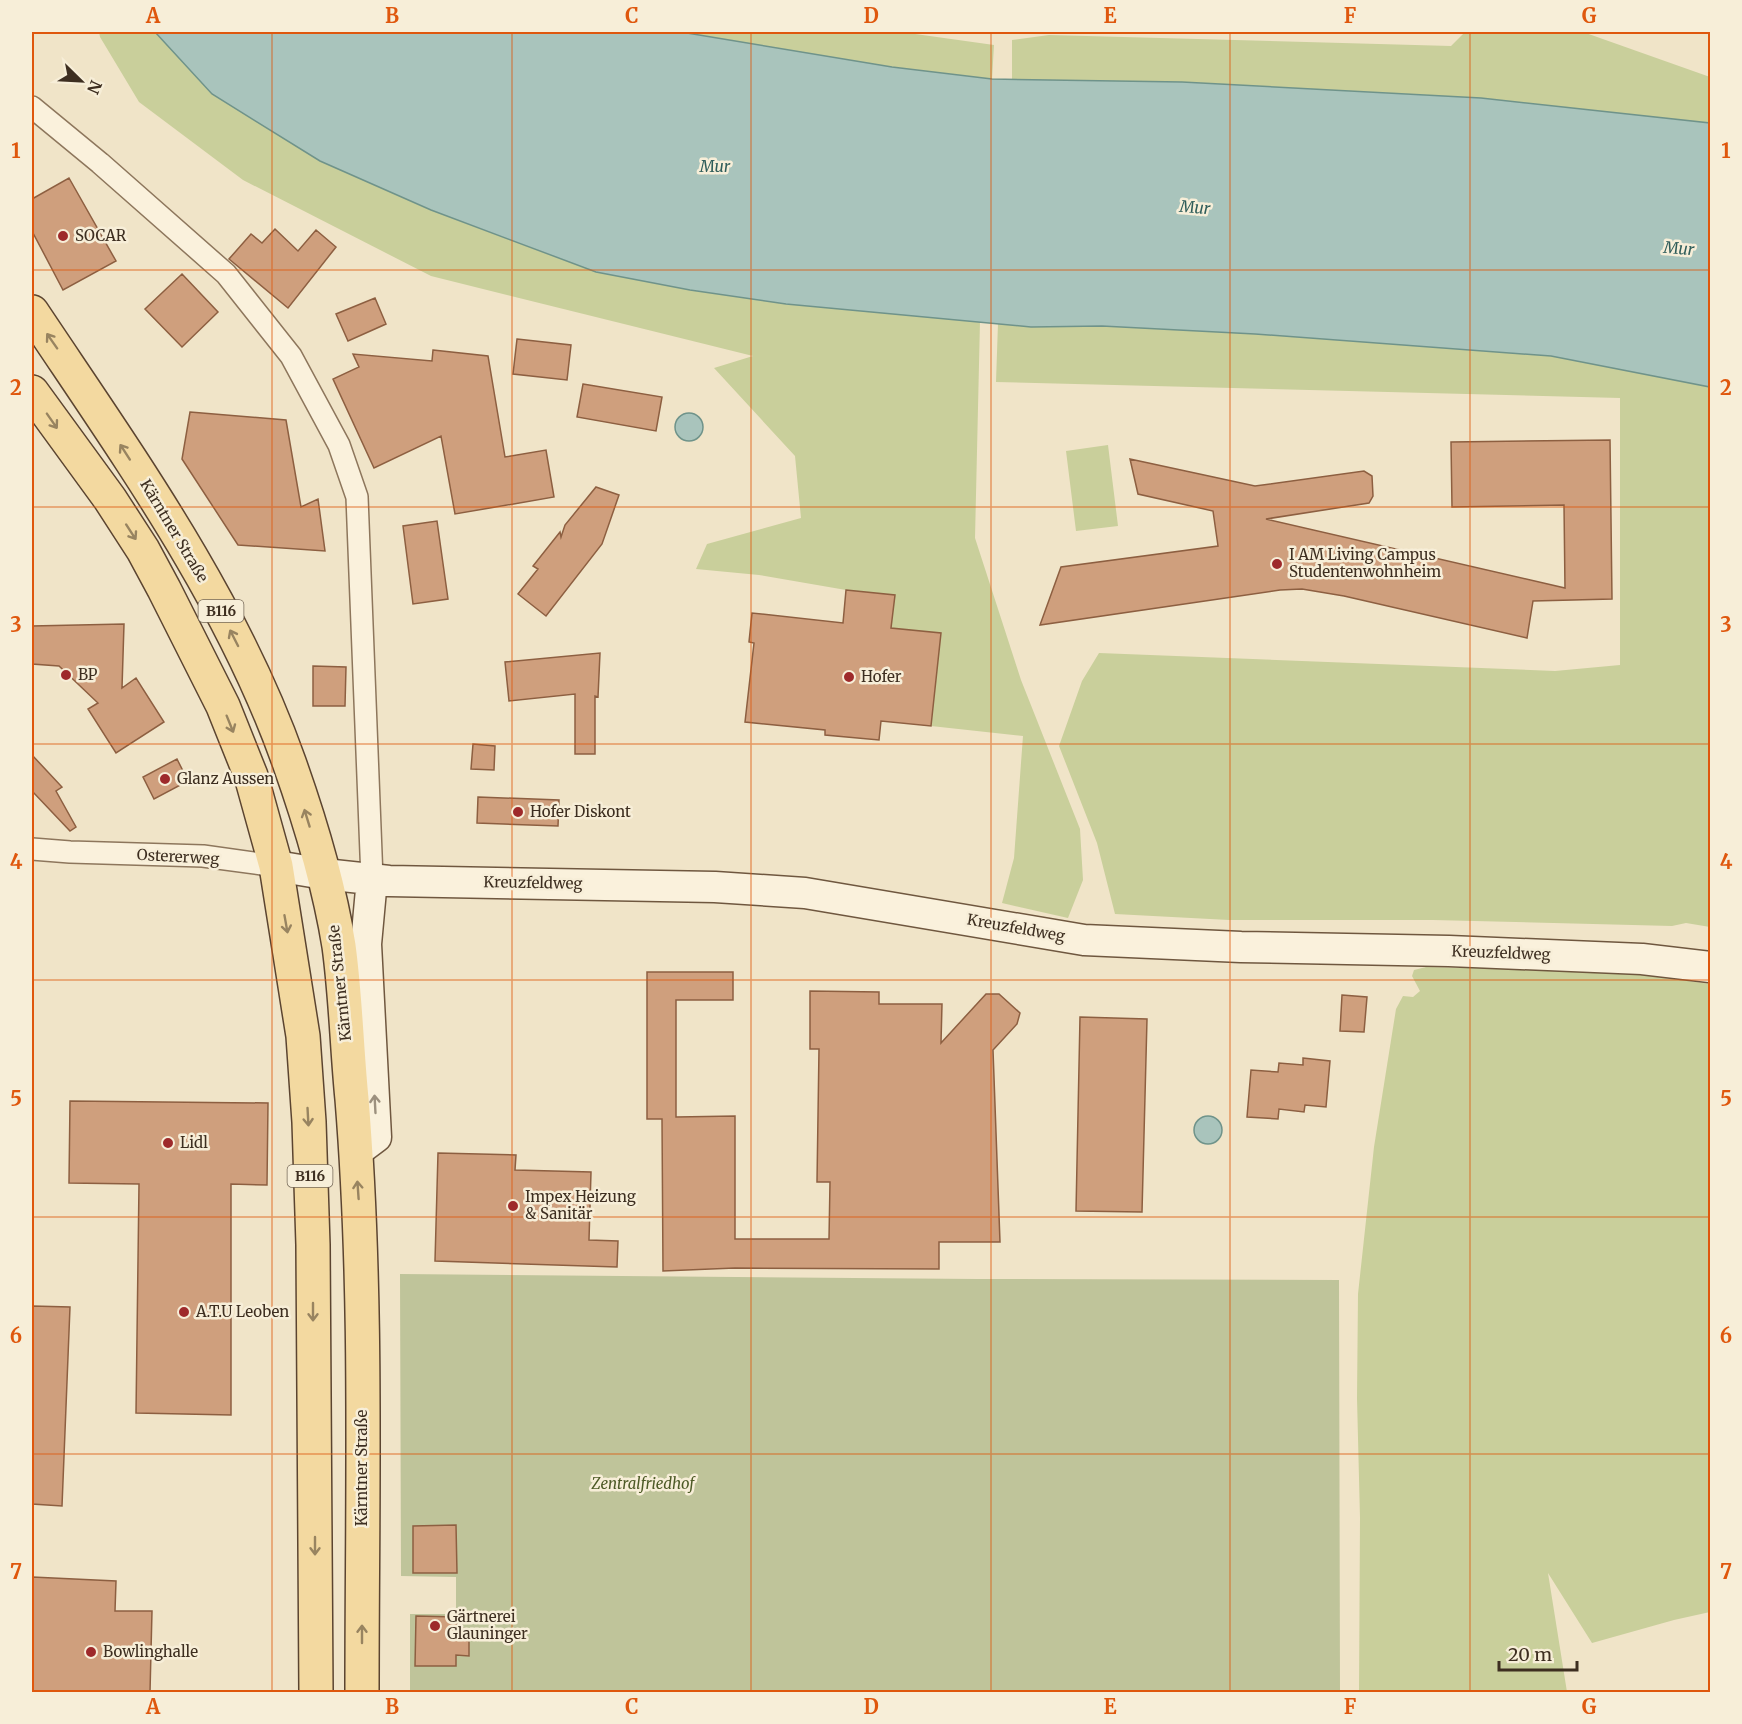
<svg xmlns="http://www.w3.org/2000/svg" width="1742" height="1724" viewBox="0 0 1742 1724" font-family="Merriweather,serif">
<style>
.green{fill:#c9cf9b}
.cemetery{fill:#bfc49a}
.water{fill:#a9c4bc;stroke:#6f938a;stroke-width:1.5}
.building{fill:#cf9f7d;stroke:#8d5f41;stroke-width:1.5}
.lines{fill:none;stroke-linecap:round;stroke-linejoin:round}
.street-casing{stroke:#8d765c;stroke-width:24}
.secondary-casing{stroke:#6f573f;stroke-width:33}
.primary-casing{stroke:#5b4430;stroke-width:36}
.street{stroke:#faf1dc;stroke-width:21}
.secondary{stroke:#faf1dc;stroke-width:30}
.primary{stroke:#f3d9a0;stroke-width:33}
.oneway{stroke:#988460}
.oneway2{stroke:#9c907e}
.grid{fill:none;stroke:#df570d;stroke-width:1.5;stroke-opacity:0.55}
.poi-dot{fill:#9e2a2b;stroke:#f7eed8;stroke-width:2}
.labels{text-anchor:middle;stroke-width:5;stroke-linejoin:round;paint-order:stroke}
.shield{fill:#f7eed8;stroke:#756857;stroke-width:1.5}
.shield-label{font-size:14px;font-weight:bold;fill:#3d2e20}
.poi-label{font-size:15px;fill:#3d2e20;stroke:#f7eed8;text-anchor:start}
.street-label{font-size:15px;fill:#3d2e20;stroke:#f7eed8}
.park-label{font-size:15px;font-style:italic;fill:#4d5a26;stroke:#f7eed8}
.water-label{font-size:16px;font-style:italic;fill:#2f5d5a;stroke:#f7eed8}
.neatline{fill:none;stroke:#df570d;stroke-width:2}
.grid-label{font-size:20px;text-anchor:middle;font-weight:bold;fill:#df570d}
</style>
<rect width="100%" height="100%" fill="#f0e4c8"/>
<!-- green -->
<path class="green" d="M 99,32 L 155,32 L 212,94 L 320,161 L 431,210 L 596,272 L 690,290 L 786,304 L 980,321 L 975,538 L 1021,680 L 1080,829 L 1083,880 L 1068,918 L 1002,903 L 1014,858 L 1023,736 L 931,726 L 940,633 L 891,628 L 894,595 L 846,590 L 759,575 L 696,569 L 707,544 L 801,518 L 795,456 L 714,368 L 753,356 L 431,276 L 243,180 L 139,102 L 100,37 Z
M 681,32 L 901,32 L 994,45 L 992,79 L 892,67 Z
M 1465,32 L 1583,32 L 1710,77 L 1710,123 L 1481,98 L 1182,82 L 1012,80 L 1012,40 L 1049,35 L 1451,46 Z
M 998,323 L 1031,327 L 1102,326 L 1255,334 L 1551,356 L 1710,387 L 1710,927 L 1686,923 L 1672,926 L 1433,920 L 1229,920 L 1115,914 L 1097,843 L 1059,746 L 1082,681 L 1099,653 L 1555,671 L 1620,665 L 1620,398 L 996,382 Z
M 1108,445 L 1118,526 L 1076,531 L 1066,451 Z
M 1426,967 L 1614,971 L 1710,984 L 1710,1612 L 1674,1620 L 1592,1643 L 1548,1573 L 1567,1692 L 1359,1692 L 1360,1518 L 1357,1398 L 1358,1294 L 1374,1147 L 1396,1009 L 1403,996 L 1413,997 L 1420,991 L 1412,976 L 1414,970 Z"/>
<!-- cemetery -->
<path class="cemetery" d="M 400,1274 L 977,1279 L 1339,1280 L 1340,1692 L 410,1692 L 410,1614 L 456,1614 L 456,1577 L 401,1576 Z"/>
<!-- water -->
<path class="water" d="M 155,32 L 681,32 L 892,67 L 992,79 L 1182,82 L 1481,98 L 1710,123 L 1710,387 L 1551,356 L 1255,334 L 1102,326 L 1031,327 L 786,304 L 690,290 L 596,272 L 431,210 L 320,161 L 212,94 Z
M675 427a14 14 0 1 1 28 0a14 14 0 1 1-28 0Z
M1194 1130a14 14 0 1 1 28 0a14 14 0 1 1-28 0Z"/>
<!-- building -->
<path class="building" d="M 69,178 L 116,261 L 63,290 L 32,231 L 32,199 Z
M 275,229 L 298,251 L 316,230 L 336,247 L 288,308 L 229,259 L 251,234 L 262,243 Z
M 182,274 L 218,312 L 182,347 L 145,309 Z
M 375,298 L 386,324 L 348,341 L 336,314 Z
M 517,339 L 571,345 L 567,380 L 513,374 Z
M 433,350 L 488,356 L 505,457 L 546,450 L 554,497 L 455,514 L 441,436 L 374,468 L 333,379 L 359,367 L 353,354 L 432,361 Z
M 583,384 L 662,397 L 656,431 L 577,417 Z
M 190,412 L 286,420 L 301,507 L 318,499 L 325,551 L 238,545 L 182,459 Z
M 1610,440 L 1612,599 L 1533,601 L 1527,638 L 1344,596 L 1302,589 L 1280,590 L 1040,625 L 1061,567 L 1218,546 L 1213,511 L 1138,494 L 1130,459 L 1255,486 L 1364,471 L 1372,476 L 1373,496 L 1369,503 L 1266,519 L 1565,588 L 1564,505 L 1452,507 L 1451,442 Z
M 596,487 L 619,495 L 602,544 L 546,616 L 518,594 L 538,569 L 533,566 L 560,532 L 561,537 L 565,525 Z
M 437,521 L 448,599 L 413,604 L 403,526 Z
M 846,590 L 895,595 L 891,628 L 941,633 L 931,726 L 881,721 L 879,740 L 825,735 L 825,730 L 745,722 L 754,643 L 749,642 L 752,613 L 843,623 Z
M 124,624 L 122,688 L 136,678 L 164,722 L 116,753 L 88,709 L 98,703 L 59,666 L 32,664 L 32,626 Z
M 600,653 L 598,697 L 595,696 L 595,754 L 575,754 L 575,694 L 509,701 L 505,662 Z
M 313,666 L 346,667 L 345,706 L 313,706 Z
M 473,744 L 495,746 L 494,770 L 471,769 Z
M 32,755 L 62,787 L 56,791 L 76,827 L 70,831 L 32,791 Z
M 177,759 L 188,781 L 154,799 L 143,777 Z
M 478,797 L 559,800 L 558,826 L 477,823 Z
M 647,972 L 733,972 L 733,1000 L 676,1000 L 676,1117 L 735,1116 L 735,1239 L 829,1239 L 830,1182 L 817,1182 L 819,1049 L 810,1049 L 810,991 L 879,992 L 879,1004 L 942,1004 L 941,1043 L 986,994 L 999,994 L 1020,1013 L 1017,1024 L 993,1050 L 1000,1242 L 939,1242 L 939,1269 L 735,1268 L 663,1271 L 662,1119 L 647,1119 Z
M 1342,995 L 1367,997 L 1364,1032 L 1340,1031 Z
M 1080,1017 L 1147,1019 L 1142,1212 L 1076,1211 Z
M 1303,1058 L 1330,1061 L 1326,1107 L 1305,1105 L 1304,1112 L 1279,1109 L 1278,1119 L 1247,1117 L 1251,1070 L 1278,1072 L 1279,1063 L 1303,1065 Z
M 70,1101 L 268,1103 L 267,1185 L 231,1184 L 231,1415 L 136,1413 L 139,1184 L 69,1183 Z
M 438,1153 L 516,1155 L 515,1170 L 591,1172 L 589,1240 L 618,1241 L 617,1267 L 435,1261 Z
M 32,1306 L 70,1307 L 62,1506 L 32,1504 Z
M 456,1525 L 457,1573 L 413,1573 L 413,1526 Z
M 32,1577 L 116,1581 L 115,1611 L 152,1611 L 150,1692 L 32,1692 Z
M 416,1616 L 457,1617 L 457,1628 L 469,1629 L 469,1656 L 456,1655 L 456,1666 L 415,1666 Z"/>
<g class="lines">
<defs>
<path id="street" d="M 32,107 L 100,163 L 226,274 L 291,356 L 339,445 L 357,497 L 372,879
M 32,849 L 70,852 L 203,856 L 276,866"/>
<path id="secondary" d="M 276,866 L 324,874 L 389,881 L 715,887 L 805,893 L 1084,940 L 1241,947 L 1449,951 L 1642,959 L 1710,967
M 356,1152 L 376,1137 L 366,944 L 372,879"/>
<path id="primary" d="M 32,312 C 128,456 231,598 289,762 C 310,821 329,884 339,946 C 346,997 347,1049 352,1099 C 368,1296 362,1495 362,1692
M 32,392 L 110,499 L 143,550 L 164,589 L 223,706 L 251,776 L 276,866 L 303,1036 L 309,1122 L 313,1245 L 316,1692"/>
</defs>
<!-- street casing -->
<use href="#street" class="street-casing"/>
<!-- secondary casing -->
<use href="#secondary" class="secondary-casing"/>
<!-- primary casing -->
<use href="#primary" class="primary-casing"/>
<!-- street -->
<use href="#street" class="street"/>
<!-- secondary -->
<use href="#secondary" class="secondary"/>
<!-- primary -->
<use href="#primary" class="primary"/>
</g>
<!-- one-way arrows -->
<defs><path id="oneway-shaft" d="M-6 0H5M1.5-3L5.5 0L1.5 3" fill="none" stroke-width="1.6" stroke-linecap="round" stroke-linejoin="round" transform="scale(1.5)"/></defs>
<g class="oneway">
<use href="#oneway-shaft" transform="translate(52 341) rotate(-125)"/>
<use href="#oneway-shaft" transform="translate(52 421) rotate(55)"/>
<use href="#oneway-shaft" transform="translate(125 452) rotate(-123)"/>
<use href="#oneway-shaft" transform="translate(131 532) rotate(57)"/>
<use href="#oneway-shaft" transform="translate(234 638) rotate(-117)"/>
<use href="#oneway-shaft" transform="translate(230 724) rotate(68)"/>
<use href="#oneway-shaft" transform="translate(307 818) rotate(-107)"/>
<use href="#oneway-shaft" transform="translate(286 924) rotate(80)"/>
<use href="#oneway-shaft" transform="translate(308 1117) rotate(87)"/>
<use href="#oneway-shaft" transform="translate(358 1190) rotate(-94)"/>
<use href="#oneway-shaft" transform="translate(313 1312) rotate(90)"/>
<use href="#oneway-shaft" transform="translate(315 1546) rotate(90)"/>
<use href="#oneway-shaft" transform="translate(362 1634) rotate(-90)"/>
</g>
<use class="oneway2" href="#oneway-shaft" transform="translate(375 1104) rotate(-93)"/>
<!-- grid -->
<path class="grid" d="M 272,32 L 272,1692M 512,32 L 512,1692M 751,32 L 751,1692M 991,32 L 991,1692M 1230,32 L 1230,1692M 1470,32 L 1470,1692M 32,270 L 1710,270M 32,507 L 1710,507M 32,744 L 1710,744M 32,980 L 1710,980M 32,1217 L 1710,1217M 32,1454 L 1710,1454"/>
<!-- markers -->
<g class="poi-dot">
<circle cx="63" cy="236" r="6"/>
<circle cx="1277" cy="564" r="6"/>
<circle cx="66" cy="675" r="6"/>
<circle cx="849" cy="677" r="6"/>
<circle cx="165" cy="779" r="6"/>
<circle cx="518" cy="812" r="6"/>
<circle cx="168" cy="1143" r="6"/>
<circle cx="513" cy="1206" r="6"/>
<circle cx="184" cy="1312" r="6"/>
<circle cx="435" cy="1626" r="6"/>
<circle cx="91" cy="1652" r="6"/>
</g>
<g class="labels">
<!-- shield labels -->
<g class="shield">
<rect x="198.5" y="600" width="45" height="22" rx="4.5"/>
<rect x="287.5" y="1165" width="45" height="22" rx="4.5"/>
</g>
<g class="shield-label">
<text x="221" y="616">B116</text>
<text x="310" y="1181">B116</text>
</g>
<!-- poi labels -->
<g class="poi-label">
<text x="75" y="241">SOCAR</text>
<text x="1289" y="560">I AM Living Campus<tspan x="1289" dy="17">Studentenwohnheim</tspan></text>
<text x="78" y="680">BP</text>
<text x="861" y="682">Hofer</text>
<text x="177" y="784">Glanz Aussen</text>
<text x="530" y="817">Hofer Diskont</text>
<text x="180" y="1148">Lidl</text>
<text x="525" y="1202">Impex Heizung<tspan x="525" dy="17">&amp; Sanitär</tspan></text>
<text x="196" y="1317">A.T.U Leoben</text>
<text x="447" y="1622">Gärtnerei<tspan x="447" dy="17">Glauninger</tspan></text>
<text x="103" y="1657">Bowlinghalle</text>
</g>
<!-- street labels -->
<g class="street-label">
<text transform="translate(174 531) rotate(59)" y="5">Kärntner Straße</text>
<text transform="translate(178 857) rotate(3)" y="5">Ostererweg</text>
<text transform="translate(533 883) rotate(1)" y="5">Kreuzfeldweg</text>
<text transform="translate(1016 928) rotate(10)" y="5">Kreuzfeldweg</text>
<text transform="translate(1501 953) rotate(2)" y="5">Kreuzfeldweg</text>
<text transform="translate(340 983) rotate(-96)" y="5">Kärntner Straße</text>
<text transform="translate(362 1468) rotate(-90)" y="5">Kärntner Straße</text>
</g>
<!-- park labels -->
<g class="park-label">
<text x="643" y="1489">Zentralfriedhof</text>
</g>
<!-- water labels -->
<g class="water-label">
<text x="715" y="172">Mur</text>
<text transform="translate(1195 207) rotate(5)" y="6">Mur</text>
<text transform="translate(1679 248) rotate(5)" y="6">Mur</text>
</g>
</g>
<!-- border -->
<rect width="1742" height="1724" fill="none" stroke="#f7eed8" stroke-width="66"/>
<!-- north arrow -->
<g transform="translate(81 81) rotate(114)" stroke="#f7eed8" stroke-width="4.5" paint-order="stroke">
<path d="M0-4.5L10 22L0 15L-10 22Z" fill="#3d2e20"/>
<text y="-9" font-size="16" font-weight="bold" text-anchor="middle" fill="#3d2e20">N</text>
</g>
<!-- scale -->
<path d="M1499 1661v9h78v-9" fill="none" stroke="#3d2e20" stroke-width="3"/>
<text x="1508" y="1661" font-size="18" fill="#3d2e20" stroke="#f7eed8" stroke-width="4.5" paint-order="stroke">20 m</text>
<rect x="33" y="33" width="1676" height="1658" class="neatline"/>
<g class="grid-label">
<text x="153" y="23">A</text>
<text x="392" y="23">B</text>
<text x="632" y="23">C</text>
<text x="871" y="23">D</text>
<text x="1110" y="23">E</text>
<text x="1350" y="23">F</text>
<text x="1589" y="23">G</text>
<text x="16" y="158">1</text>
<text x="1726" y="158">1</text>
<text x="16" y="395">2</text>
<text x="1726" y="395">2</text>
<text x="16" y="632">3</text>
<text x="1726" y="632">3</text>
<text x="16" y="869">4</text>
<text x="1726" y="869">4</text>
<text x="16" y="1106">5</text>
<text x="1726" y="1106">5</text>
<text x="16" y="1343">6</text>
<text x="1726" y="1343">6</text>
<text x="16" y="1579">7</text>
<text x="1726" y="1579">7</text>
<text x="153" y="1714">A</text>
<text x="392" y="1714">B</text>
<text x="632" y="1714">C</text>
<text x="871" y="1714">D</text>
<text x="1110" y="1714">E</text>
<text x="1350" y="1714">F</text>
<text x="1589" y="1714">G</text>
</g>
</svg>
